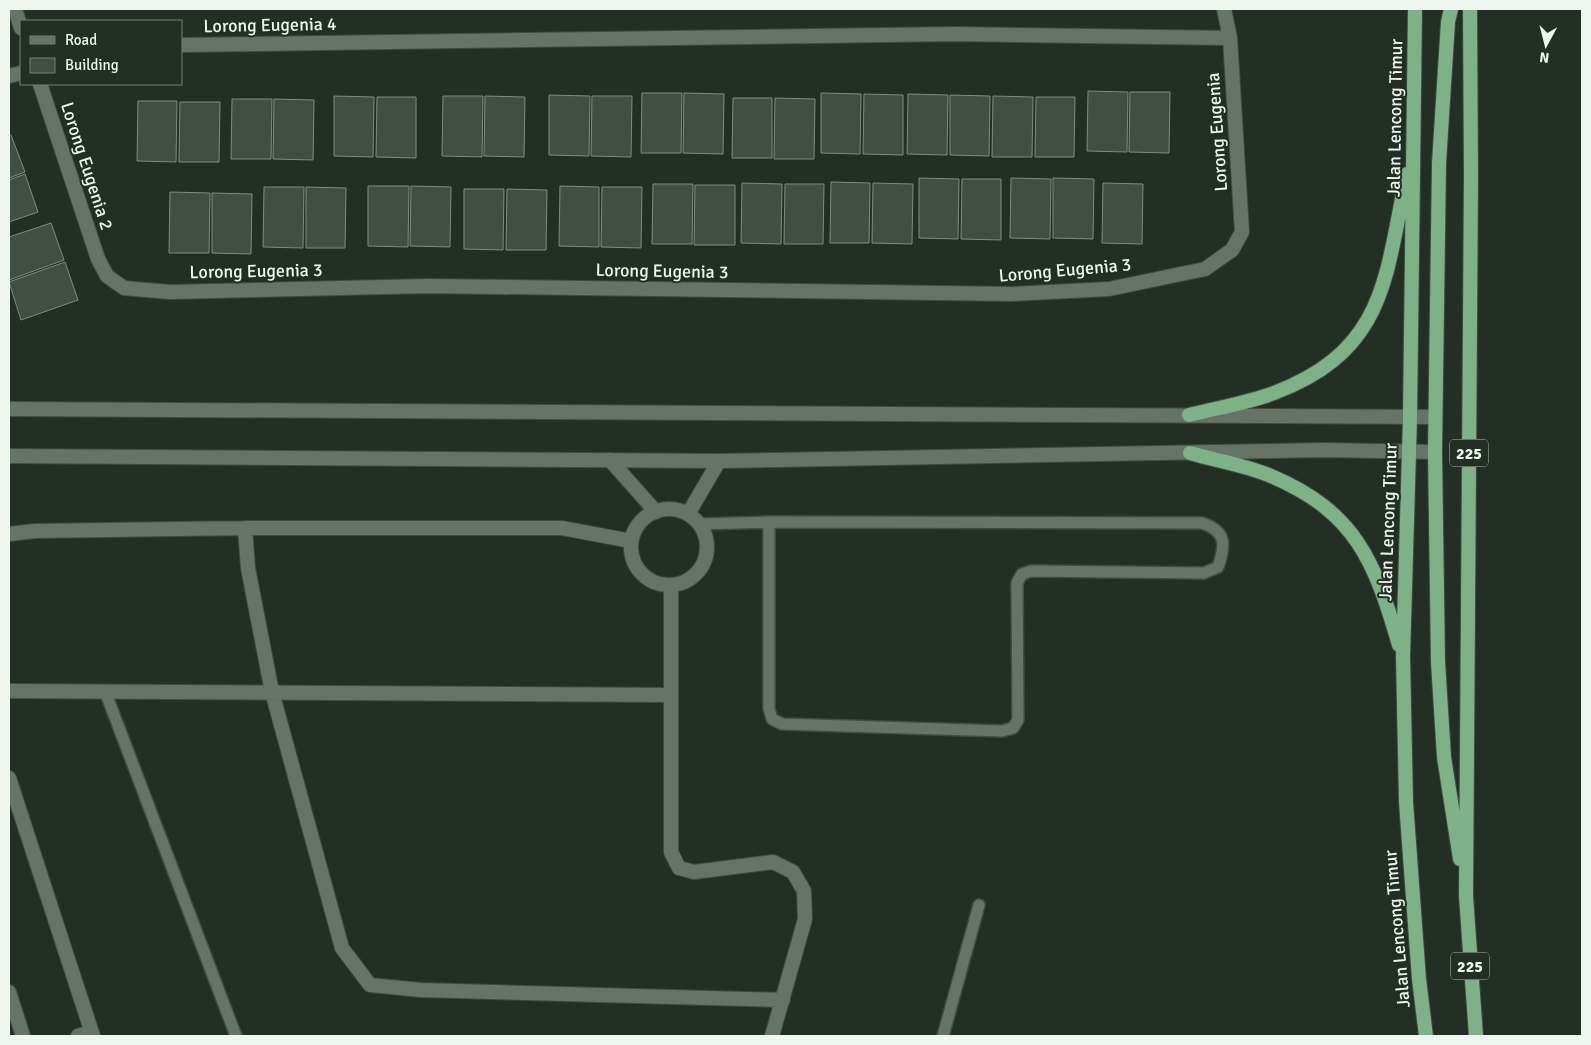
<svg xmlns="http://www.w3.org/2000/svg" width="1591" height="1045" viewBox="0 0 1591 1045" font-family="Signika,sans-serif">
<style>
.building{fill:#414e43;stroke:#7f8d81}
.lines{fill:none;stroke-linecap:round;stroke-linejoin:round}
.service-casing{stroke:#414c43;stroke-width:14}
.minor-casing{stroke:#414c43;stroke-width:16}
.tertiary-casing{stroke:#414c43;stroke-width:16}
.trunk-casing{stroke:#414c43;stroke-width:16}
.service{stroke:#667468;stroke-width:11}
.minor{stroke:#667468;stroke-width:14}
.tertiary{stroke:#667468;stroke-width:14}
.trunk{stroke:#7eb187;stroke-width:14}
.labels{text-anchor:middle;stroke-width:4;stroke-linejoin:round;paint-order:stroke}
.shield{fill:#232e24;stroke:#b1bab2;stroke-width:1}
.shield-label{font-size:16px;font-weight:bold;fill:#eef6ef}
.street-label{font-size:18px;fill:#eef6ef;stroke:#232e24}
</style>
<rect width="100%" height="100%" fill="#232e24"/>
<!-- building -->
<path class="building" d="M 1088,91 L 1128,92 L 1127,152 L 1087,151 Z
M 1130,92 L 1170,92 L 1169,153 L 1129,152 Z
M 642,93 L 682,93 L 681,153 L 641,153 Z
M 684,93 L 724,94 L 723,154 L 683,153 Z
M 821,93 L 861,94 L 860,154 L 821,153 Z
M 864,94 L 903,95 L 903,155 L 863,154 Z
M 908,94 L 948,95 L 947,155 L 907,154 Z
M 549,95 L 590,96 L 589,156 L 549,155 Z
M 950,95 L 990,96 L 989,156 L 950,155 Z
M 334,96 L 374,97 L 373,157 L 334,156 Z
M 443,96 L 483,96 L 482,157 L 442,156 Z
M 485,96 L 525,97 L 524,157 L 484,156 Z
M 592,96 L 632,96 L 631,157 L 591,156 Z
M 993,96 L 1033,97 L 1032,157 L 992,157 Z
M 377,97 L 416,97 L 416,158 L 376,157 Z
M 1036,97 L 1075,97 L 1074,157 L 1035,157 Z
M 733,98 L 772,98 L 772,158 L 732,158 Z
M 775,98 L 815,99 L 814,159 L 774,159 Z
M 232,99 L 272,99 L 271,159 L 231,159 Z
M 274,99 L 314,100 L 313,160 L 273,159 Z
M 138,101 L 177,101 L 176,162 L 137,161 Z
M 180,102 L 220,102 L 219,162 L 179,162 Z
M 9,135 L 11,135 L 25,172 L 9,178 Z
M 25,174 L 38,212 L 9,222 L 9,180 Z
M 919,178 L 959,179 L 958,239 L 919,238 Z
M 1011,178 L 1051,179 L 1050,239 L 1010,238 Z
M 1053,178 L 1094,179 L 1093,239 L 1053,238 Z
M 962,179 L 1001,179 L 1001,240 L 961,239 Z
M 831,182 L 870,183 L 869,243 L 830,243 Z
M 742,183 L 782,184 L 781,244 L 741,243 Z
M 873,183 L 913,184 L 912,244 L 872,243 Z
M 1103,183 L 1143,184 L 1142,244 L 1102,243 Z
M 653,184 L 693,184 L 692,244 L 652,244 Z
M 785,184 L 824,184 L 823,244 L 784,244 Z
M 695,185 L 735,185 L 735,245 L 694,245 Z
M 368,186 L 409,186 L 408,247 L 368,246 Z
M 411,186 L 451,187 L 450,247 L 410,246 Z
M 560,186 L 599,187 L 599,247 L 559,246 Z
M 264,187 L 304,187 L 303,248 L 263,247 Z
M 306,187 L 346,188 L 345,248 L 306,248 Z
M 602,187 L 642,187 L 641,248 L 601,247 Z
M 464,189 L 504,189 L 503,250 L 464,249 Z
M 507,189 L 547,190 L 546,250 L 506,250 Z
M 170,192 L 210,193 L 209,253 L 169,253 Z
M 212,193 L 252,194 L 251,254 L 212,253 Z
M 51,223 L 64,260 L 9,280 L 9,237 Z
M 65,262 L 78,300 L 21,320 L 9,282 Z"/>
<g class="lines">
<defs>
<path id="service" d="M 699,524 L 769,522 L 1202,523 C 1226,531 1226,544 1218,567 L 1204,573 L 1031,571 L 1022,574 L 1017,583 L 1018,720 L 1013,728 L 1002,731 L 782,724 L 772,719 L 769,709 L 769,522
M 105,691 L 236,1036
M 943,1036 L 979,905"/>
<path id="minor" d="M 15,9 L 21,28
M 181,45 L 955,34 L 1230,38
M 9,76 L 21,73
M 40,84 L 98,259 L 107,276 L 124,288 L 170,292 L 428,286 L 1011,294 L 1109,289 L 1205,269 L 1232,250 L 1242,232 L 1230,38 L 1224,9
M 610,460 L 656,512
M631 547a38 38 0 1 1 76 0a38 38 0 1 1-76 0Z
M 688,514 L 719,461
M 245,528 L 248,568 L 272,692 L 342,948 L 370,985 L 421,990 L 783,1000
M 9,534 L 35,531 L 245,528 L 562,528 L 631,541
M 671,585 L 671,852 L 679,868 L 694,872 L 773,862 L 793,872 L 804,891 L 805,919 L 772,1036
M 9,691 L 671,695
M 9,778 L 93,1036
M 78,1036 L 91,1032"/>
<path id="tertiary" d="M 9,409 L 1435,417
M 9,456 L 719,461 L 1324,450 L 1435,452
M 9,992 L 23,1036"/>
<path id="trunk" d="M 1415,9 L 1410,418 L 1403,657 L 1406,802 L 1419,979 L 1426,1036
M 1451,9 L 1448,22 L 1439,163 L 1435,452 L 1438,662 L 1444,757 L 1460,859
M 1470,9 L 1471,177 L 1466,896 L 1476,1036
M 1189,415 C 1217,408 1247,403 1274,393 C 1387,350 1385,277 1407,174
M 1190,453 C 1217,461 1246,465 1271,476 C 1356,512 1375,562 1399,645"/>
</defs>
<!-- service casing -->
<use href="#service" class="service-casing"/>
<!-- minor casing -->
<use href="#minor" class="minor-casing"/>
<!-- tertiary casing -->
<use href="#tertiary" class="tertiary-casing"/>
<!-- trunk casing -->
<use href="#trunk" class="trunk-casing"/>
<!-- service -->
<use href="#service" class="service"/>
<!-- minor -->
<use href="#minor" class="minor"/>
<!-- tertiary -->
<use href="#tertiary" class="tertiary"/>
<!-- trunk -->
<use href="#trunk" class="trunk"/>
</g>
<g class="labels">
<!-- shield labels -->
<g class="shield">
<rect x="1450" y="439.5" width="38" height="27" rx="4"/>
<rect x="1451" y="952.5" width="38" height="27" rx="4"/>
</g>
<g class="shield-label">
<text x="1469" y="459">225</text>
<text x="1470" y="972">225</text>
</g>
<!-- street labels -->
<g class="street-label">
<text transform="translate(270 25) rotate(-1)" y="6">Lorong Eugenia 4</text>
<text transform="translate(1395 118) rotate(-89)" y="6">Jalan Lencong Timur</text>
<text transform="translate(1217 132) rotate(-94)" y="6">Lorong Eugenia</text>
<text transform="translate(87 166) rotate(72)" y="6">Lorong Eugenia 2</text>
<text transform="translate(1065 270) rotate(-5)" y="6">Lorong Eugenia 3</text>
<text transform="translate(256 271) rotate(-1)" y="6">Lorong Eugenia 3</text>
<text transform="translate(662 271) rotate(1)" y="6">Lorong Eugenia 3</text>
<text transform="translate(1388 522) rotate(-88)" y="6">Jalan Lencong Timur</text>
<text transform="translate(1397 929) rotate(-95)" y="6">Jalan Lencong Timur</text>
</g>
</g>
<!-- border -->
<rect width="1591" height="1045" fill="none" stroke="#eef6ef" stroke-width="20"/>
<!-- legend -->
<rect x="20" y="20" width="162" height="65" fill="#232e24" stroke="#747e75"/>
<rect x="30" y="36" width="25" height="8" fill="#667468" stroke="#747e75"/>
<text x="65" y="45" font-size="15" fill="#eef6ef">Road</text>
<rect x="30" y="58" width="25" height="15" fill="#414e43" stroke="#747e75"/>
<text x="65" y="70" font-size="15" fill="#eef6ef">Building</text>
<!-- north arrow -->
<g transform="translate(1546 45) rotate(187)" stroke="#232e24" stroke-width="4" paint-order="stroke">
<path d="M0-4L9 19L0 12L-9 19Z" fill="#eef6ef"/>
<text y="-8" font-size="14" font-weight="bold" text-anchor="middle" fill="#eef6ef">N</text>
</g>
</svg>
